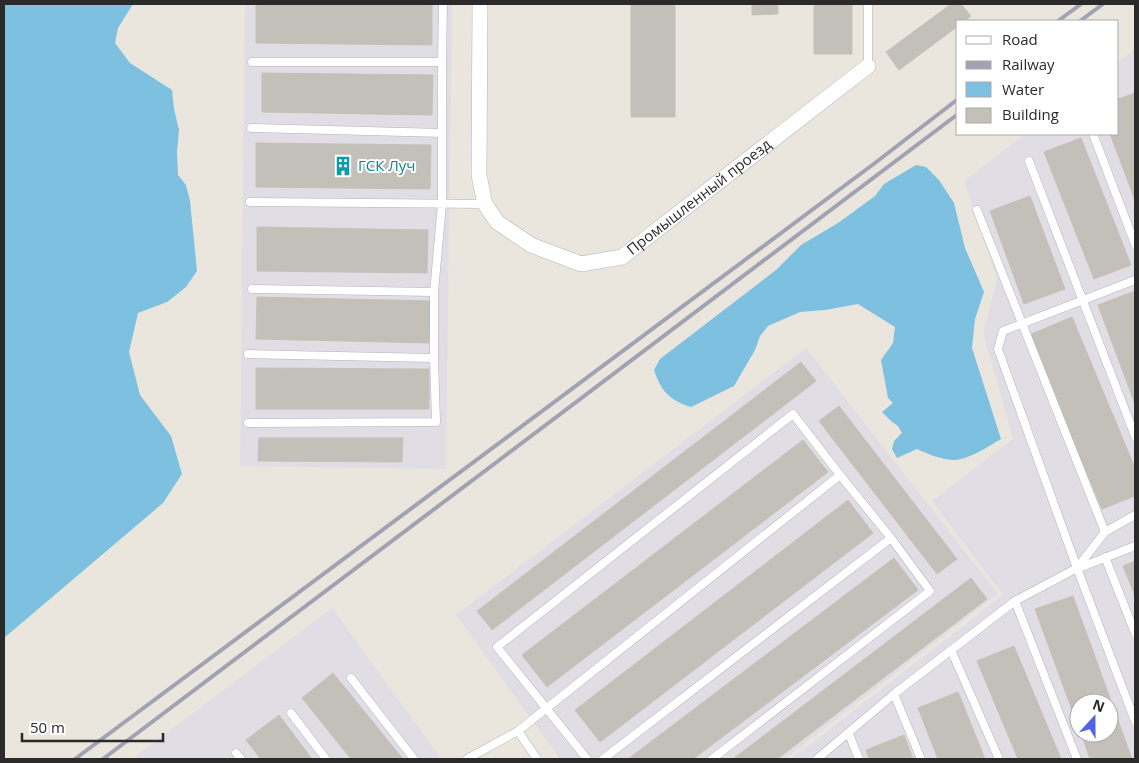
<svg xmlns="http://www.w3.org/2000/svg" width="1139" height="763" viewBox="0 0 1139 763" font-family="'Open Sans',sans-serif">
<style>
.industrial{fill:#e0dee4;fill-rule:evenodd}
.water{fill:#7dc0e0}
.building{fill:#c3c0b9;stroke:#c6c1b8}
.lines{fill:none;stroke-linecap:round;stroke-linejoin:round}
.lane-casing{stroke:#b1b3bc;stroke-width:9}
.street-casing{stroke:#b1b3bc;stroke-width:16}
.lane{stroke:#fff;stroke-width:8}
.street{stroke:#fff;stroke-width:15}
.rail{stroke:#a1a3b2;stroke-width:4}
.labels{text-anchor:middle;stroke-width:4;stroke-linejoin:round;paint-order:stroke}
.culture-label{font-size:15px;fill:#0d838f;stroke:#fff;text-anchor:start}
.street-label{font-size:15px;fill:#2a2a2a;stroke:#fff}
</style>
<rect width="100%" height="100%" fill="#eae6de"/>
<!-- industrial -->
<path class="industrial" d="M 245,4 L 452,4 L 446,469 L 240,466 Z
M 1135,49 L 1135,759 L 791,759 L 1003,595 L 932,501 L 1013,439 L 983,333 L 997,279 L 964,181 L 1025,134 L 1118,134 L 1118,62 ZM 1079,703 L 1109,703 L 1109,733 L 1079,733 Z
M 806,348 L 998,594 L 785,759 L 560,759 L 456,615 Z
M 332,608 L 440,757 L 439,759 L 132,759 Z"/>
<!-- water -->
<path class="water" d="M 4,4 L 133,4 L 118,28 L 115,43 L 130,63 L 172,90 L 174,109 L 179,130 L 177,152 L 178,175 L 186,185 L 190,201 L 197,271 L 186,287 L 167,302 L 138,313 L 129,352 L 140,395 L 171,436 L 182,474 L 163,503 L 4,638 Z
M 916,165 L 926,167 L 939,180 L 954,203 L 965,248 L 984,292 L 975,319 L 972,348 L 1001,439 C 989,446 970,459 955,460 C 942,460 928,454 917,449 L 897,458 L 892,449 L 894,441 L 902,433 L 898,426 L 891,421 L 882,412 L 893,403 L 888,398 L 881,360 L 893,343 L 895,327 L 858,304 L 825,310 L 800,312 L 768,326 L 760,336 L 755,350 L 734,386 L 691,407 C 669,400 661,391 654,370 L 660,359 L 776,270 L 801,245 L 838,223 L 875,196 L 884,184 Z"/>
<!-- building -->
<path class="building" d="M 256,4 L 432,4 L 432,45 L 256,43 Z
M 631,4 L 675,4 L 675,117 L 631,117 Z
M 752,4 L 778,4 L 778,14 L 752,15 Z
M 814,4 L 852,4 L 852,54 L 814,54 Z
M 951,4 L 961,4 L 971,16 L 964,21 L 958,21 L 958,26 L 899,70 L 886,52 Z
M 262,73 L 433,75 L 432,115 L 262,112 Z
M 1135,93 L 1135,200 L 1110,134 L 1118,134 L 1118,99 Z
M 1081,138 L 1131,265 L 1094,279 L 1044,152 Z
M 256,143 L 431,145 L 430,189 L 256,187 Z
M 1030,196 L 1065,289 L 1024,304 L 990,211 Z
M 257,227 L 428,230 L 427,273 L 257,271 Z
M 1135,291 L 1135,404 L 1098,305 Z
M 257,297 L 431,301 L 429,343 L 256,339 Z
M 1072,317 L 1135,468 L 1135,496 L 1102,509 L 1029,335 Z
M 801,362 L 816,381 L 492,630 L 477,611 Z
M 256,368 L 429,369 L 429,409 L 256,409 Z
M 839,406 L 957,559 L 937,574 L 819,421 Z
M 259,438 L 403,438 L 402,462 L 258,461 Z
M 803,440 L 828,472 L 547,687 L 522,655 Z
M 848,500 L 873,533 L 600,742 L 575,710 Z
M 894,558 L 918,590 L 693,759 L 628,759 Z
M 1135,561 L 1135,596 L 1123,566 Z
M 971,578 L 987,599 L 777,759 L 733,759 Z
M 1073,596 L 1132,759 L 1090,759 L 1081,733 L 1109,733 L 1109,703 L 1079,703 L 1079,729 L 1035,609 Z
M 1014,646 L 1061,759 L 1018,759 L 977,661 Z
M 333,673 L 403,759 L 351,759 L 302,698 Z
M 958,692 L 985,759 L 938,759 L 918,708 Z
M 279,715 L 312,759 L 261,759 L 246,740 Z
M 904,735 L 913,759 L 869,759 L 866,750 Z"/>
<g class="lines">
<defs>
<path id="lane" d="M 868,4 L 868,66
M 252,62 L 442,62 L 442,133
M 442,62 L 443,4
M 251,128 L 442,133 L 442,204 L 434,292 L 252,289
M 1093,134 L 1135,244
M 1029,161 L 1135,436
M 250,202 L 485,204
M 977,210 L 1105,532
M 1135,280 L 1003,331 L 998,349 L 1077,568 L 1135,721
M 248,354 L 434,358 L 434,292
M 248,423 L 436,422 L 434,358
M 1105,557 L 1135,633
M 1079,568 L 1135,546
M 1015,601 L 1077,759
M 951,650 L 999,759
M 351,678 L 414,759
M 894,694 L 921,759
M 291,713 L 326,759
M 518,731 L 840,475 L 891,538 L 930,591 L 712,759
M 849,734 L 859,759
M 236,753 L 241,759
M 467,759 L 518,731 L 537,759
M 587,759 L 497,647 L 793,414 L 840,475
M 603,759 L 891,538
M 817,759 L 894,694 L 1015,601 L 1077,568 L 1105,532 L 1135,515"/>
<g id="street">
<path id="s1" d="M 480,4 L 479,175 L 485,204 L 497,222 L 531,245 L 581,264 L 622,257 L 868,66"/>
</g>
</defs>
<!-- lane casing -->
<use href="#lane" class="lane-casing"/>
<!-- street casing -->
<use href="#street" class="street-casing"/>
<!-- lane -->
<use href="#lane" class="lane"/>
<!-- street -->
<use href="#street" class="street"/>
<!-- rail -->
<path class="rail" d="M 1058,21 L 1081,4
M 1080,21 L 1103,4
M 75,759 L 875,163 L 958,99
M 103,759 L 958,114"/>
</g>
<!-- icons -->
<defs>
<symbol id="building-bare" viewBox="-9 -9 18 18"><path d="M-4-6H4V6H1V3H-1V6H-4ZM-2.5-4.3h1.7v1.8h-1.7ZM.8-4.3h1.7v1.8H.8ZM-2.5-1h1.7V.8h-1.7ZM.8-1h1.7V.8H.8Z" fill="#0f9aa8" stroke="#fff" stroke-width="2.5" paint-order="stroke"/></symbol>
</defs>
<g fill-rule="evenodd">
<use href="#building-bare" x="329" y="152" width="28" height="28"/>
</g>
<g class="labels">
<!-- culture labels -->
<g class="culture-label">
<text x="358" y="171">ГСК Луч</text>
</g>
<!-- street labels -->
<g class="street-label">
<text dy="5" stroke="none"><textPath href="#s1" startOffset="456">Промышленный проезд</textPath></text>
</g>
</g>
<!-- border -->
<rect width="1139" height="763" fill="none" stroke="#2a2a2a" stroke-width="10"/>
<!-- legend -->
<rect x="956" y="20" width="162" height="115" fill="#ffffff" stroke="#aaaaaa"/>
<rect x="966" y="36" width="25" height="8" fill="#ffffff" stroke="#aaaaaa"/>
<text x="1002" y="45" font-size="15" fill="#2a2a2a">Road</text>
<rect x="966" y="61" width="25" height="8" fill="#a1a3b2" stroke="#aaaaaa"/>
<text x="1002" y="70" font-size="15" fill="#2a2a2a">Railway</text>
<rect x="966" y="82" width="25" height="15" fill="#7dc0e0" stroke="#aaaaaa"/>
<text x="1002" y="95" font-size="15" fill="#2a2a2a">Water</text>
<rect x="966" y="108" width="25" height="15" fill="#c3c0b9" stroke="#aaaaaa"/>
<text x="1002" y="120" font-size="15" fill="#2a2a2a">Building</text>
<!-- north arrow -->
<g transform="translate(1094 718) rotate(21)"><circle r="24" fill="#ffffff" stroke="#aaaaaa"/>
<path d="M0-4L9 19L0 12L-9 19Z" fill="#5164e5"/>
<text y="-8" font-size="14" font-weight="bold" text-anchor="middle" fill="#2a2a2a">N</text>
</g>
<!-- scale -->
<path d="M22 733v8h141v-8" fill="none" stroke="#2a2a2a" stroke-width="2.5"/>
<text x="30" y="733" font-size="15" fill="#2a2a2a" stroke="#ffffff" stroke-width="4" paint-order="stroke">50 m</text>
</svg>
